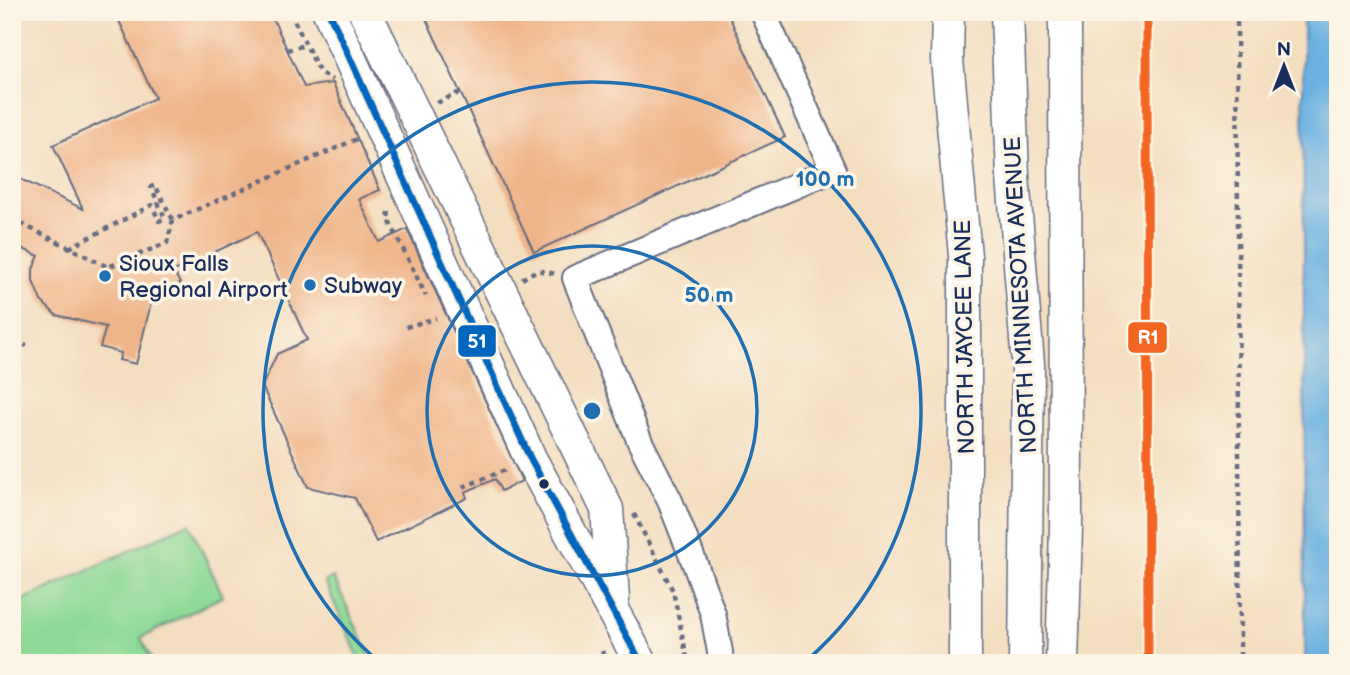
<svg xmlns="http://www.w3.org/2000/svg" width="1350" height="675" viewBox="0 0 1350 675" font-family="'Balsamiq Sans',sans-serif">
<style>
.green{fill:#8ed995;stroke:#54847a;stroke-width:2}
.water{fill:#6ab1e1;stroke:#4270a0;stroke-width:2}
.building{fill:#efb58a}
.lines{fill:none;stroke-linecap:round;stroke-linejoin:round}
.minor-casing{stroke:#676c80;stroke-width:28}
.major-casing{stroke:#676c80;stroke-width:35}
.path{stroke:#676c80;stroke-width:4.5;stroke-dasharray:5 5;stroke-linecap:butt}
.minor{stroke:#fff;stroke-width:24}
.major{stroke:#fff;stroke-width:32}
.bus-1-casing{stroke:#fcf5e5;stroke-width:12}
.bus-1{stroke:#0065bd;stroke-width:7}
.rail-1-casing{stroke:#fcf5e5;stroke-width:14}
.rail-1{stroke:#f26522;stroke-width:9}
.ring{fill:none;stroke:#1f6fb2;stroke-width:3.5}
.poi-dot{fill:#1f6fb2;stroke:#fcf5e5;stroke-width:2.5}
.bus-dot{fill:#1b2f5e;stroke:#fcf5e5;stroke-width:2.5}
.labels{text-anchor:middle;stroke-width:7;stroke-linejoin:round;paint-order:stroke}
.poi-label{font-size:23px;fill:#1b2f5e;stroke:#fcf5e5;text-anchor:start}
.street-label{font-size:23px;fill:#1b2f5e;stroke:#fcf5e5}
.centre{fill:#1f6fb2;stroke:#fcf5e5;stroke-width:3.5}
.ring-label{font-size:21px;text-anchor:middle;font-weight:bold;fill:#1f6fb2;stroke:#fcf5e5;stroke-width:7;stroke-linejoin:round;paint-order:stroke}
.line-badge{stroke:#fcf5e5;stroke-width:2.5}
.badge-label{font-size:19px;text-anchor:middle;font-weight:bold;fill:#fff}
</style>
<rect width="100%" height="100%" fill="#fcf5e5"/>
<filter id="ink" filterUnits="userSpaceOnUse"><feTurbulence type="fractalNoise" baseFrequency=".0143" numOctaves="2"/><feDisplacementMap in="SourceGraphic" scale="14" xChannelSelector="R" yChannelSelector="G"/><feConvolveMatrix kernelMatrix="1 2 1 2 8 2 1 2 1" color-interpolation-filters="sRGB"/></filter>
<filter id="wash" filterUnits="userSpaceOnUse"><feTurbulence type="fractalNoise" baseFrequency=".00686" numOctaves="4" result="noise"/><feDisplacementMap in="SourceGraphic" scale="28" xChannelSelector="R" yChannelSelector="G"/><feGaussianBlur stdDeviation="1.57" result="paint"/><feColorMatrix in="noise" values="0 0 0 0 0 0 0 0 0 0 0 0 0 0 0 0 0 1.4 0 .05"/><feComposite in="paint" operator="in"/></filter>
<g filter="url(#wash)">
<rect width="100%" height="100%" fill="#f4dec0"/>
<!-- green -->
<path class="green" d="M 189,523 L 223,596 L 141,638 L 153,663 L 12,663 L 12,605 Z
M 333,577 L 373,663 L 374,663 L 361,663 L 325,582 Z"/>
<!-- water -->
<path class="water" d="M 1303,12 L 1338,12 L 1338,663 L 1305,663 Z"/>
<g id="blocks">
<!-- building -->
<path class="building" d="M 115,12 L 270,12 L 304,87 L 333,83 L 380,190 L 359,199 L 379,242 L 407,229 L 522,481 L 501,491 L 495,479 L 465,492 L 467,498 L 376,542 L 355,498 L 308,487 L 262,386 L 277,354 L 307,340 L 257,232 L 174,271 L 182,288 L 151,303 L 136,364 L 119,360 L 121,353 L 100,347 L 106,327 L 56,315 L 41,301 L 33,281 L 33,269 L 39,256 L 12,244 L 12,175 L 83,209 L 53,145 L 155,98 Z
M 423,12 L 727,12 L 785,137 L 534,252 Z"/>
</g>
</g>
<g filter="url(#ink)">
<use href="#blocks" fill-opacity="0" stroke="#676c80" stroke-width="2"/>
<g class="lines">
<defs>
<path id="minor" d="M 722,663 L 713,614 L 695,564 L 670,501 L 640,442 L 575,278 L 833,170 L 763,12"/>
<path id="major" d="M 329,12 L 530,458 L 641,663
M 365,12 L 607,509 L 613,599
M 948,12 L 947,59 L 965,256 L 965,663
M 1007,12 L 1013,177 L 1028,364 L 1025,663
M 1062,663 L 1066,527 L 1065,12"/>
</defs>
<!-- minor casing -->
<use href="#minor" class="minor-casing"/>
<!-- major casing -->
<use href="#major" class="major-casing"/>
<!-- path -->
<path class="path" d="M 290,12 L 320,73 L 332,80
M 1237,12 L 1240,663
M 287,50 L 305,45
M 437,103 L 460,92
M 389,212 L 388,218 L 426,296
M 12,219 L 108,267 L 167,243 L 173,220 L 359,138
M 69,248 L 152,205 L 159,221 L 165,218 L 151,187 L 155,185 L 173,220
M 522,279 L 537,270 L 556,274
M 406,327 L 436,318
M 12,330 L 18,341 L 27,346
M 463,487 L 505,470
M 634,514 L 673,591 L 688,663
M 602,651 L 607,663"/>
<!-- minor -->
<use href="#minor" class="minor"/>
<!-- major -->
<use href="#major" class="major"/>
<defs>
<path id="bus-1" d="M 329,12 L 530,458 L 641,663"/>
</defs>
<!-- bus-1 casing -->
<use href="#bus-1" class="bus-1-casing"/>
<!-- bus-1 -->
<use href="#bus-1" class="bus-1"/>
<defs>
<path id="rail-1" d="M 1147,12 L 1148,663"/>
</defs>
<!-- rail-1 casing -->
<use href="#rail-1" class="rail-1-casing"/>
<!-- rail-1 -->
<use href="#rail-1" class="rail-1"/>
</g>
</g>
<!-- distance rings -->
<g class="ring">
<circle cx="592" cy="411" r="165"/>
<path d="M378 661A329 329 0 1 1 806 661"/>
</g>
<!-- markers -->
<g class="poi-dot">
<circle cx="105" cy="276" r="7"/>
<circle cx="310" cy="285" r="7"/>
</g>
<circle class="bus-dot" cx="544" cy="484" r="6"/>
<g class="labels">
<!-- poi labels -->
<g class="poi-label">
<text x="119" y="271">Sioux Falls<tspan x="119" dy="26">Regional Airport</tspan></text>
<text x="324" y="293">Subway</text>
</g>
<!-- street labels -->
<g class="street-label">
<text transform="translate(1020 295) rotate(-93)" y="8">NORTH MINNESOTA AVENUE</text>
<text transform="translate(964 337) rotate(-91)" y="8">NORTH JAYCEE LANE</text>
</g>
</g>
<circle cx="592" cy="411" r="10" class="centre"/>
<g class="ring-label">
<text x="825" y="186">100 m</text>
<text x="709" y="302">50 m</text>
</g>
<g class="line-badge">
<rect x="1127" y="321" width="41" height="33" rx="7" fill="#f26522"/>
<rect x="457" y="324" width="40" height="34" rx="7" fill="#0065bd"/>
</g>
<g class="badge-label">
<text x="1148" y="344">R1</text>
<text x="477" y="348">51</text>
</g>
<!-- margin -->
<rect width="1350" height="675" fill="none" stroke="#fcf5e5" stroke-width="42"/>
<!-- north arrow -->
<g transform="translate(1284 66)" stroke="#fcf5e5" stroke-width="5" paint-order="stroke">
<path d="M0-5L12 26L0 18L-12 26Z" fill="#1b2f5e"/>
<text y="-10" font-size="19" font-weight="bold" text-anchor="middle" fill="#1b2f5e">N</text>
</g>
</svg>
